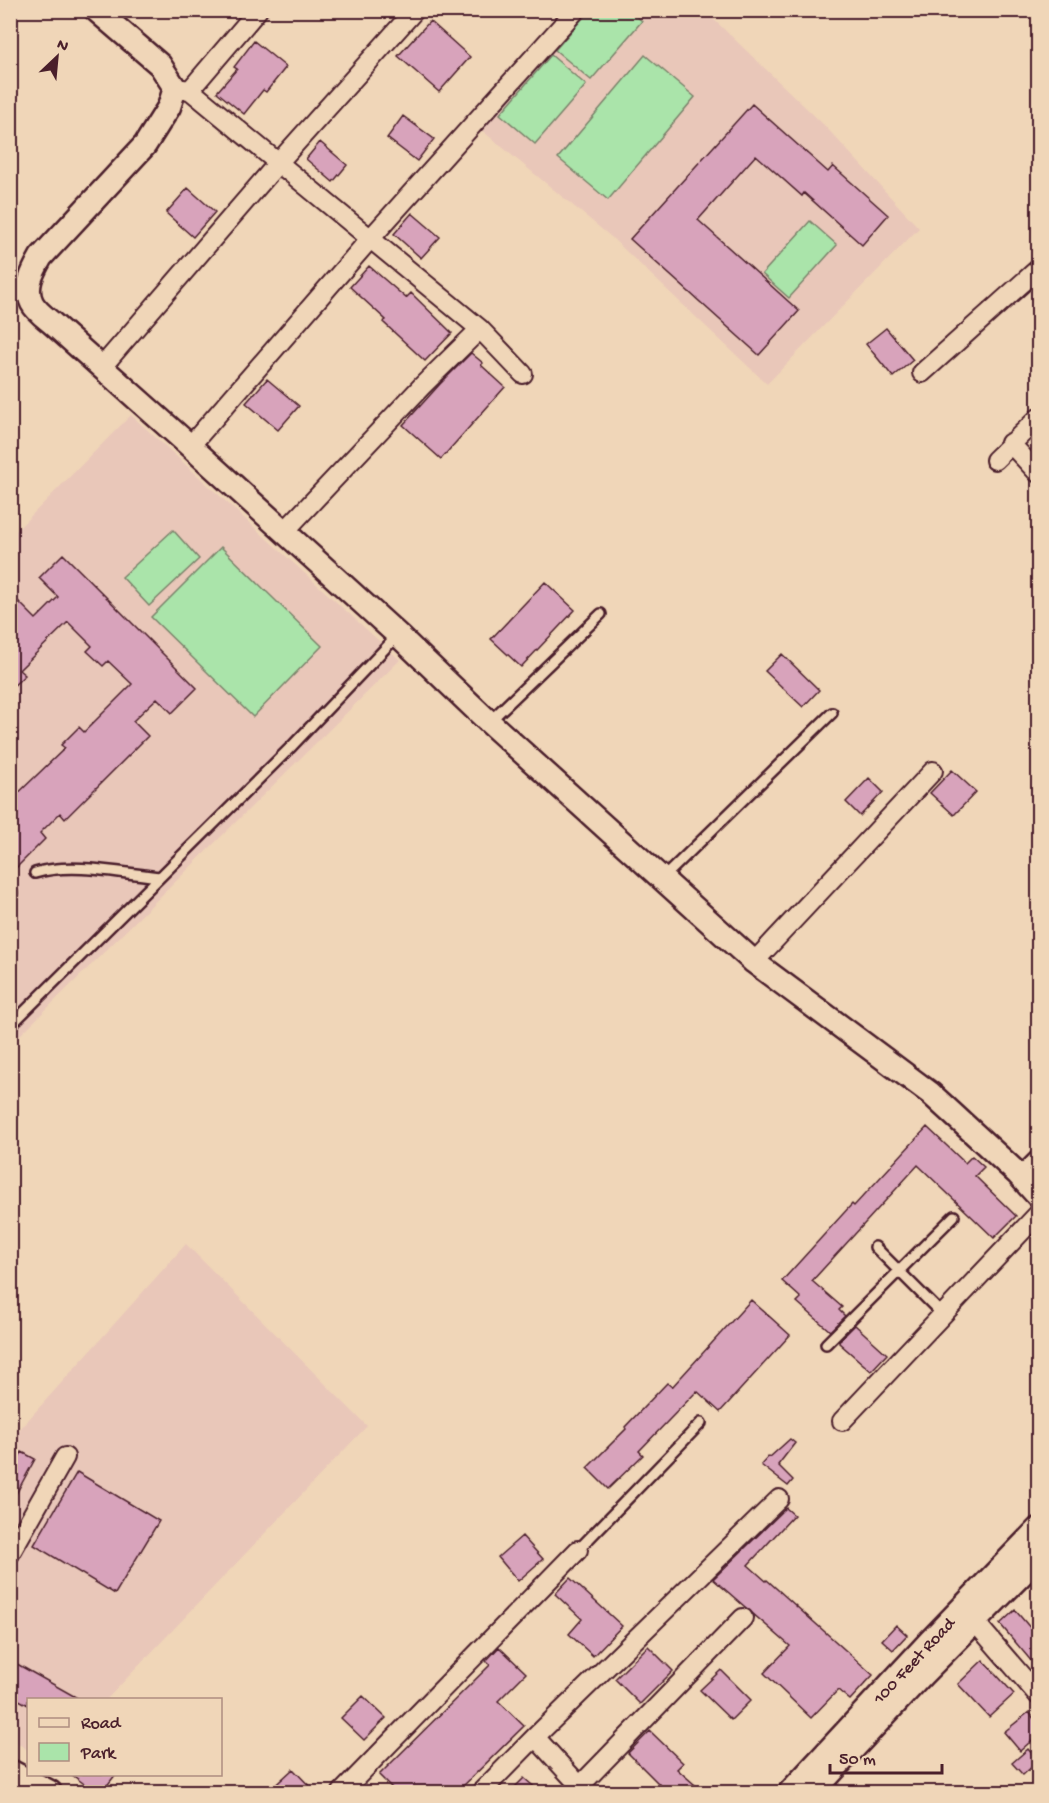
<svg xmlns="http://www.w3.org/2000/svg" width="1049" height="1803" viewBox="0 0 1049 1803" font-family="'Gochi Hand',sans-serif">
<style>
.built{fill:#e9c7b9}
.green{fill:#aae4aa;stroke:#7a826a;stroke-width:1.5}
.building{fill:#d8a3bb;stroke:#4a1f2b;stroke-width:1.5}
.lines{fill:none;stroke-linecap:round;stroke-linejoin:round}
.service-casing{stroke:#4a1f2b;stroke-width:14}
.minor-casing{stroke:#4a1f2b;stroke-width:22}
.tertiary-casing{stroke:#4a1f2b;stroke-width:27}
.service{stroke:#f0d6b8;stroke-width:9}
.minor{stroke:#f0d6b8;stroke-width:18}
.tertiary{stroke:#f0d6b8;stroke-width:22}
.labels{text-anchor:middle;stroke-width:6;stroke-linejoin:round;paint-order:stroke}
.street-label{font-size:18px;fill:#4a1f2b;stroke:#f0d6b8}
</style>
<rect width="100%" height="100%" fill="#f0d6b8"/>
<filter id="ink" filterUnits="userSpaceOnUse"><feTurbulence type="fractalNoise" baseFrequency=".0167" numOctaves="2"/><feDisplacementMap in="SourceGraphic" scale="12" xChannelSelector="R" yChannelSelector="G"/><feConvolveMatrix kernelMatrix="1 2 1 2 8 2 1 2 1" color-interpolation-filters="sRGB"/></filter>
<g filter="url(#ink)">
<!-- built -->
<path class="built" d="M 583,11 L 705,11 L 824,125 L 919,228 L 767,384 L 610,236 L 479,128 Z
M 131,415 L 400,660 L 11,1044 L 11,536 Z
M 186,1244 L 367,1426 L 107,1699 L 28,1700 L 28,1750 L 11,1739 L 11,1439 Z"/>
<!-- green -->
<path class="green" d="M 589,11 L 630,11 L 642,21 L 591,80 L 555,50 Z
M 551,55 L 586,85 L 535,144 L 500,114 Z
M 645,55 L 695,97 L 608,200 L 558,158 Z
M 810,221 L 837,245 L 789,298 L 762,274 Z
M 173,530 L 199,559 L 149,606 L 122,577 Z
M 221,547 L 322,646 L 253,717 L 151,617 Z"/>
<!-- building -->
<path class="building" d="M 430,21 L 470,57 L 439,92 L 398,56 Z
M 254,41 L 286,67 L 266,92 L 263,90 L 244,114 L 217,92 L 237,69 L 234,67 Z
M 752,104 L 828,172 L 833,166 L 888,215 L 862,245 L 804,193 L 802,196 L 756,155 L 698,220 L 799,311 L 759,355 L 630,239 Z
M 403,116 L 434,139 L 417,161 L 387,138 Z
M 320,142 L 347,165 L 333,182 L 306,159 Z
M 188,188 L 215,212 L 193,237 L 166,213 Z
M 412,213 L 440,237 L 421,258 L 394,234 Z
M 369,266 L 406,298 L 411,293 L 452,333 L 425,361 L 383,322 L 386,320 L 350,287 Z
M 886,328 L 913,360 L 893,377 L 866,344 Z
M 471,353 L 483,363 L 481,365 L 505,387 L 441,459 L 403,425 L 440,384 Z
M 267,379 L 299,406 L 278,430 L 246,403 Z
M 63,554 L 197,688 L 172,713 L 157,698 L 133,721 L 148,736 L 65,819 L 60,813 L 40,833 L 45,839 L 10,874 L 10,801 L 65,748 L 61,745 L 79,727 L 84,732 L 132,684 L 108,661 L 103,666 L 87,651 L 92,646 L 68,622 L 19,670 L 25,675 L 10,689 L 10,606 L 17,600 L 36,619 L 58,597 L 39,578 Z
M 545,582 L 575,610 L 521,667 L 491,639 Z
M 782,654 L 819,690 L 803,707 L 765,671 Z
M 952,770 L 976,792 L 954,815 L 930,793 Z
M 869,778 L 883,792 L 860,816 L 846,802 Z
M 927,1127 L 965,1163 L 972,1156 L 984,1167 L 975,1176 L 1016,1216 L 994,1238 L 918,1165 L 812,1281 L 842,1307 L 839,1310 L 845,1316 L 830,1331 L 797,1302 L 801,1298 L 782,1281 L 852,1204 L 854,1206 Z
M 751,1300 L 790,1335 L 720,1412 L 697,1391 L 639,1451 L 643,1455 L 608,1489 L 587,1468 L 626,1429 L 625,1427 L 667,1383 L 672,1387 Z
M 855,1325 L 887,1354 L 871,1371 L 839,1343 L 840,1340 Z
M 790,1439 L 795,1443 L 778,1465 L 793,1480 L 788,1486 L 761,1465 L 769,1456 L 770,1457 Z
M 22,1452 L 35,1459 L 10,1505 L 10,1473 Z
M 77,1472 L 159,1521 L 115,1594 L 34,1545 Z
M 786,1508 L 794,1515 L 748,1565 L 766,1581 L 767,1580 L 873,1675 L 850,1700 L 838,1690 L 811,1718 L 764,1673 L 790,1646 L 713,1579 Z
M 522,1536 L 543,1559 L 518,1581 L 498,1557 Z
M 570,1578 L 622,1626 L 593,1656 L 569,1634 L 582,1619 L 555,1594 Z
M 1015,1610 L 1038,1637 L 1038,1669 L 1000,1624 Z
M 896,1625 L 907,1635 L 893,1650 L 882,1640 Z
M 648,1646 L 673,1671 L 640,1704 L 615,1679 Z
M 499,1647 L 526,1673 L 498,1701 L 524,1726 L 457,1792 L 396,1792 L 379,1775 L 490,1665 L 486,1661 Z
M 10,1660 L 81,1700 L 28,1700 L 28,1705 L 10,1695 Z
M 983,1660 L 1014,1694 L 989,1717 L 958,1684 Z
M 721,1670 L 751,1700 L 731,1720 L 700,1690 Z
M 363,1696 L 386,1718 L 364,1740 L 341,1718 Z
M 1029,1712 L 1038,1724 L 1038,1735 L 1020,1751 L 1004,1732 Z
M 650,1731 L 683,1763 L 677,1769 L 703,1792 L 667,1792 L 628,1753 Z
M 1028,1749 L 1038,1761 L 1023,1775 L 1012,1763 Z
M 293,1769 L 315,1792 L 268,1792 Z
M 71,1774 L 116,1774 L 102,1792 L 95,1792 Z
M 524,1778 L 540,1792 L 510,1792 Z"/>
<g class="lines">
<defs>
<path id="service" d="M 489,722 L 601,614
M 35,873 C 71,862 121,873 160,877
M 662,879 L 832,713
M 10,897 L 12,893
M 10,1026 L 292,746 L 397,636
M 1019,1173 L 1038,1154
M 875,1247 L 942,1314
M 826,1344 L 954,1216
M 578,1550 L 701,1423"/>
<path id="minor" d="M 175,88 L 190,90 L 480,329 L 523,374
M 190,90 L 258,10
M 10,290 L 29,285
M 101,368 L 278,163 L 415,10
M 922,373 L 1038,269
M 1010,443 L 1038,473
M 190,446 L 370,239 L 576,10
M 995,460 L 1038,418
M 284,532 L 422,386 L 480,329
M 754,962 L 933,771
M 842,1421 L 1038,1214
M 10,1554 L 65,1457
M 975,1622 L 1038,1695
M 535,1737 L 580,1786
M 342,1792 L 578,1550
M 481,1792 L 535,1737 L 779,1499
M 574,1792 L 743,1618"/>
<path id="tertiary" d="M 96,10 L 160,65 L 175,88 L 169,107 L 145,145 L 41,257 C 33,271 24,287 32,303 C 36,311 46,318 53,324 L 190,446 L 398,635 L 489,722 L 754,962 L 930,1093 L 1018,1174 L 1038,1196
M 10,1771 L 50,1792
M 790,1792 L 930,1641 L 1038,1529
M 813,1792 L 922,1675 L 1038,1558"/>
</defs>
<!-- service casing -->
<use href="#service" class="service-casing"/>
<!-- minor casing -->
<use href="#minor" class="minor-casing"/>
<!-- tertiary casing -->
<use href="#tertiary" class="tertiary-casing"/>
<!-- service -->
<use href="#service" class="service"/>
<!-- minor -->
<use href="#minor" class="minor"/>
<!-- tertiary -->
<use href="#tertiary" class="tertiary"/>
</g>
</g>
<g class="labels">
<!-- street labels -->
<g class="street-label">
<text transform="translate(913 1660) rotate(-47)" y="6">100 Feet Road</text>
</g>
</g>
<!-- margin -->
<rect width="1049" height="1803" fill="none" stroke="#f0d6b8" stroke-width="36"/>
<rect x="18" y="18" width="1013" height="1767" fill="none" stroke="#4a1f2b" stroke-width="2" filter="url(#ink)"/>
<!-- legend -->
<rect x="27" y="1698" width="195" height="78" fill="#f0d6b8" stroke="#ae8d80" stroke-width="1.5"/>
<rect x="39" y="1718" width="30" height="9" fill="#f0d6b8" stroke="#ae8d80" stroke-width="1.5"/>
<text x="81" y="1728" font-size="18" fill="#4a1f2b">Road</text>
<rect x="39" y="1743" width="30" height="18" fill="#aae4aa" stroke="#ae8d80" stroke-width="1.5"/>
<text x="81" y="1758" font-size="18" fill="#4a1f2b">Park</text>
<!-- north arrow -->
<g transform="translate(57 57) rotate(26)" stroke="#f0d6b8" stroke-width="4.5" paint-order="stroke">
<path d="M0-4.5L10 22L0 15L-10 22Z" fill="#4a1f2b"/>
<text y="-9" font-size="16" font-weight="bold" text-anchor="middle" fill="#4a1f2b">N</text>
</g>
<!-- scale -->
<path d="M830 1764v9h112v-9" fill="none" stroke="#4a1f2b" stroke-width="3"/>
<text x="839" y="1764" font-size="18" fill="#4a1f2b" stroke="#f0d6b8" stroke-width="4.5" paint-order="stroke">50 m</text>
</svg>
